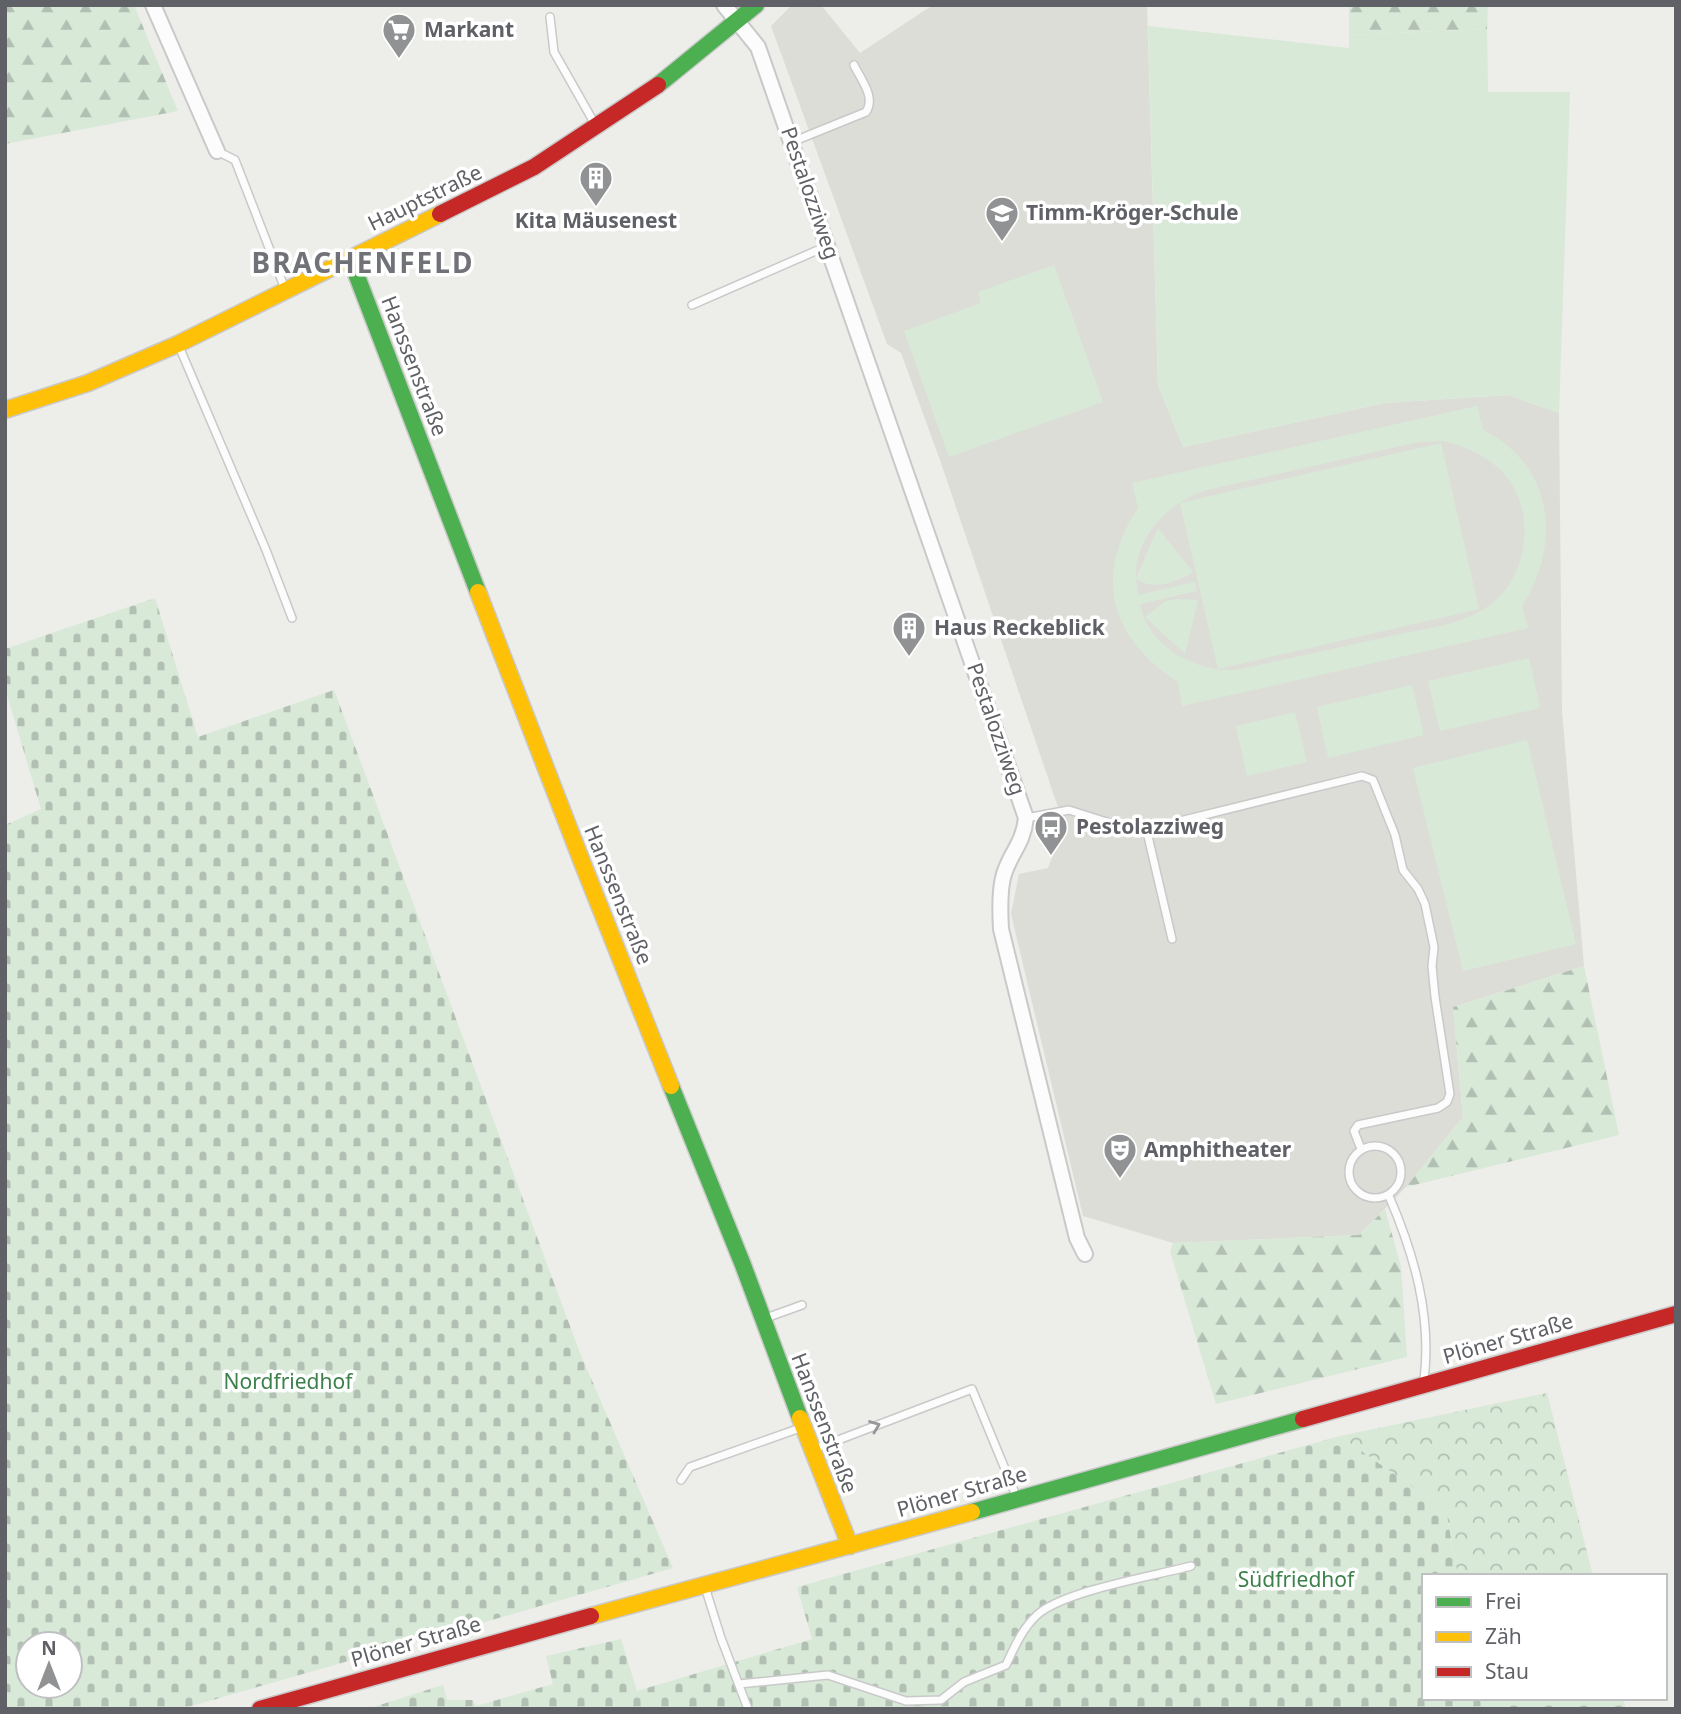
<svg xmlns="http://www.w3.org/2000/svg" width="1681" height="1714" viewBox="0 0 1681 1714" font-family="'Noto Sans',sans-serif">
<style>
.education{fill:#ddddd7}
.grass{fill:#d8e9d8;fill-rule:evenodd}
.forest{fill:url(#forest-firs)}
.cemetery{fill:url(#cemetery-stones);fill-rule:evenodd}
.park{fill:url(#park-crowns)}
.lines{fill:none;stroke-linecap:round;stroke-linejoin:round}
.lane-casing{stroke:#c9c9c9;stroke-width:10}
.street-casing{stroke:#c9c9c9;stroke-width:18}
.fast-casing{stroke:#c9c9ca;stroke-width:19}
.slow-casing{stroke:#c9c9ca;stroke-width:19}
.jam-casing{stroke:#c9c9ca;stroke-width:19}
.lane{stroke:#fcfcfc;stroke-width:7}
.street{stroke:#fcfcfc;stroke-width:14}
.fast{stroke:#4caf50;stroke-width:16}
.slow{stroke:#ffc107;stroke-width:16}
.jam{stroke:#c62828;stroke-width:16}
.oneway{stroke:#96979a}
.labels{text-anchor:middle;stroke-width:7;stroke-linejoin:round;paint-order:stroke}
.poi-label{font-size:21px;font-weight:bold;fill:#5f6166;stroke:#fff;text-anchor:start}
.street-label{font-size:21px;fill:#5f6166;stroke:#fff}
.park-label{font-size:21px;fill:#3c804a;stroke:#fff}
.district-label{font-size:28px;font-weight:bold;letter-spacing:2px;fill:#707278;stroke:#fff}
</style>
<defs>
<pattern id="forest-firs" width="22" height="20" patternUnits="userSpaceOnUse" patternTransform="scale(1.75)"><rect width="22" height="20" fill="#d8e9d8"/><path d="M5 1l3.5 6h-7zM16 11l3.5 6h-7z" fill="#b2c0b3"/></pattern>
<pattern id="cemetery-stones" width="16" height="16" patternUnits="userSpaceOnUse" patternTransform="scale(1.75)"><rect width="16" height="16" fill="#d8e9d8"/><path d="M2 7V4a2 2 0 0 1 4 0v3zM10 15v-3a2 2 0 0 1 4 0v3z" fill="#b2c0b3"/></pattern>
<pattern id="park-crowns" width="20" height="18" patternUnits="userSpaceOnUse" patternTransform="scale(1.75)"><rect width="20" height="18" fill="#d8e9d8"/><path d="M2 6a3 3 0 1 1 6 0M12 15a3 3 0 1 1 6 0" fill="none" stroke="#b2c0b3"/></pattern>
</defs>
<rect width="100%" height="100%" fill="#edede9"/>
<!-- education -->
<path class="education" d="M 792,5 L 821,5 L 860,53 L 933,5 L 1147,5 L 1158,385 L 1183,447 L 1384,403 L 1508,395 L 1559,413 L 1562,712 L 1584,966 L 1453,1007 L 1463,1117 L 1406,1187 L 1359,1235 L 1173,1243 L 1083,1216 L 1011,914 L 1019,874 L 1048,868 L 1064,825 L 941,463 L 901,353 L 887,344 L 771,26 Z"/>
<!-- grass -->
<path class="grass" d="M 1148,26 L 1349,48 L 1349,35 L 1487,29 L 1488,92 L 1570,92 L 1559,413 L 1508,395 L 1384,403 L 1183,447 L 1158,385 Z
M 1054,265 L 1103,402 L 949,457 L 904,331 L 981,303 L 978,292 Z
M 1477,406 L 1483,430 C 1554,465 1562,544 1522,606 L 1528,628 L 1182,706 L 1178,682 C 1110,638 1093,576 1138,508 L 1132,483 ZM 1443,441 C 1478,449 1511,468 1521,505 C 1531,543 1519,588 1484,609 C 1457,626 1423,629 1392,636 C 1340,647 1288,659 1235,670 C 1195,672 1148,647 1140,604 L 1197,591 L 1195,582 L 1138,595 L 1136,579 C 1155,591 1176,582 1193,572 L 1158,528 L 1136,578 C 1135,536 1168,502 1207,490 L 1418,442 Z
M 1441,443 L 1479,609 L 1218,669 L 1180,503 Z
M 1177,599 L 1198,600 L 1185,654 L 1145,617 L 1166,601 Z
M 1529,658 L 1540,708 L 1440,731 L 1428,681 Z
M 1412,685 L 1424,735 L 1328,758 L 1317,707 Z
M 1295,712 L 1307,762 L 1247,776 L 1236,726 Z
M 1527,740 L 1576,944 L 1463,971 L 1413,768 Z"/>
<!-- forest -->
<path class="forest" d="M 5,5 L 134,5 L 178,111 L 5,144 Z
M 1349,5 L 1488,5 L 1487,29 L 1349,35 Z
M 1584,966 L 1619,1135 L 1406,1187 L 1463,1117 L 1453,1007 Z
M 1385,1209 L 1401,1267 L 1407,1357 L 1216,1404 L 1170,1251 L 1173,1243 L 1359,1235 Z"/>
<!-- cemetery -->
<path class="cemetery" d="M 155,598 L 198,737 L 334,690 L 580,1353 L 673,1568 L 181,1709 L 5,1709 L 5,825 L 41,809 L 5,688 L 5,649 ZM 28,1644 L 70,1644 L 70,1686 L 28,1686 Z
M 1340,1436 L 1446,1510 L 1458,1576 L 1424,1576 L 1424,1698 L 1480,1698 L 1482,1709 L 367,1709 L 443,1685 L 447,1700 L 473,1700 L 476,1706 L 553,1684 L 546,1656 L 621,1639 L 637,1691 L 812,1639 L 797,1587 Z"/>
<!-- park -->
<path class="park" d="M 1547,1393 L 1593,1576 L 1458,1576 L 1446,1510 L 1340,1436 Z
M 1480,1698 L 1623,1698 L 1626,1709 L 1482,1709 Z"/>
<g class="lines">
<defs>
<path id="lane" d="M 550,17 L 554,52 L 596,126
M 792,142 L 866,112 C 876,97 861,80 854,65
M 217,151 L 235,160 L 285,289
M 692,305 L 827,246
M 178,344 L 266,550 L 292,618
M 1026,818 L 1069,810 L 1132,830 L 1147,832 L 1180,821 L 1362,776 L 1373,780 L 1395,835 L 1403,870 L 1418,889 L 1425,904 L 1434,947 L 1432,966 L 1435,997 L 1450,1094 L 1447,1102 L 1438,1108 L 1358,1125 L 1354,1131 L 1361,1149
M 1147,832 L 1172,939
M1349 1172a26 26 0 1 1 52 0a26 26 0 1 1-52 0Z
M 1389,1196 C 1414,1254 1432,1316 1424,1380
M 763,1319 L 802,1305
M 812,1450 L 972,1389 L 1017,1498
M 681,1480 L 690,1467 L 803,1427
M 705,1587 L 721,1638 L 748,1709
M 739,1684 L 828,1675 L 906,1701 L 941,1700 L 964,1682 L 1006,1665 C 1015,1646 1022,1629 1037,1615 C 1063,1591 1154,1576 1191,1566"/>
<path id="street" d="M 153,5 L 217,151
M 724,5 L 758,47 L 1026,818 C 1023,844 1011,852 1004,874 C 999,890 1000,912 1001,929 L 1077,1238 L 1085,1254"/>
<path id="fast" d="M 658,85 L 756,5
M 350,258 L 478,592
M 671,1086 L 743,1265 L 800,1418
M 972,1512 L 1303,1419"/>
<path id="slow" d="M 5,410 L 88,383 L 178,344 L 440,214
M 478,592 L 582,862 L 671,1086
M 800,1418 L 850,1546
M 591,1616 L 972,1512"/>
<path id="jam" d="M 440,214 L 534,167 L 658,85
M 1303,1419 L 1676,1314
M 260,1709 L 591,1616"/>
</defs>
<!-- lane casing -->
<use href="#lane" class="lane-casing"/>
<!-- street casing -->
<use href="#street" class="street-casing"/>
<!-- fast casing -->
<use href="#fast" class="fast-casing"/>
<!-- slow casing -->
<use href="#slow" class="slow-casing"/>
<!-- jam casing -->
<use href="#jam" class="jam-casing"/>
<!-- lane -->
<use href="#lane" class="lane"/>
<!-- street -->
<use href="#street" class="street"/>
<!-- fast -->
<use href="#fast" class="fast"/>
<!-- slow -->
<use href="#slow" class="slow"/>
<!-- jam -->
<use href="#jam" class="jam"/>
</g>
<!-- one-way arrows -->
<defs><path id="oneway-chevron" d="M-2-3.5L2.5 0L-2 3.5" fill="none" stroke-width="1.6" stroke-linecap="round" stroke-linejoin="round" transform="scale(1.75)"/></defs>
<use class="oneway" href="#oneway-chevron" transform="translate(875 1426) rotate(-21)"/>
<!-- icons -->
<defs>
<symbol id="supermarket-pin" viewBox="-11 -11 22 30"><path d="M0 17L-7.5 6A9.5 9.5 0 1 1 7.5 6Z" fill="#919294" stroke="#fff"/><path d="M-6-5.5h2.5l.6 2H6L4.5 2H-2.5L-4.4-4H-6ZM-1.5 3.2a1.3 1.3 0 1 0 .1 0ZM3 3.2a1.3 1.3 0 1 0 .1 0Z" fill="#fff"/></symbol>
<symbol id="building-pin" viewBox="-11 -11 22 30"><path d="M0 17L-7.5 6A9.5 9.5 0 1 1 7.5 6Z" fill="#919294" stroke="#fff"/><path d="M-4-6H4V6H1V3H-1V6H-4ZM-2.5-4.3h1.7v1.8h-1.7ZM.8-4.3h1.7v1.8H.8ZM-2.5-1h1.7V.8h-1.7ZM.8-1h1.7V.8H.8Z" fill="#fff"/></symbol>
<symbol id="school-pin" viewBox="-11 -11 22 30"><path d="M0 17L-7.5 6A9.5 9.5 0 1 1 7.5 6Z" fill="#919294" stroke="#fff"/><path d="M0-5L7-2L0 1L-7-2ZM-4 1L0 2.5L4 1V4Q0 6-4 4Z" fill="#fff"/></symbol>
<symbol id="bus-pin" viewBox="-11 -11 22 30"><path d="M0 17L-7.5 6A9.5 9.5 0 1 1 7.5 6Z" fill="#919294" stroke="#fff"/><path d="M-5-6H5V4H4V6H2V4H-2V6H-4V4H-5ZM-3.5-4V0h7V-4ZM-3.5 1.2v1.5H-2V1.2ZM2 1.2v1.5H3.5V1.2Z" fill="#fff"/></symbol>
<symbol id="theatre-pin" viewBox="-11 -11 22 30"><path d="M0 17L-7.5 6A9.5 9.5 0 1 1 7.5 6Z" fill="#919294" stroke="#fff"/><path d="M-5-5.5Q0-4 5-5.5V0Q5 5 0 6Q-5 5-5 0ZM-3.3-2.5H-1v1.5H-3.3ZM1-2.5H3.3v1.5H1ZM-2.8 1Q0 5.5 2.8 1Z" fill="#fff"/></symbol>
</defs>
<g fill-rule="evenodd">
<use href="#supermarket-pin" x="380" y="11" width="38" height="52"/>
<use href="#building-pin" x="577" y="159" width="38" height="52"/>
<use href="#school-pin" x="983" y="194" width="38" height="52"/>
<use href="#building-pin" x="890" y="609" width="38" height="52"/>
<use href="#bus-pin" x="1032" y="808" width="38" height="52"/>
<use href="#theatre-pin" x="1101" y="1131" width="38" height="52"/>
</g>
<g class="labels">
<!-- poi labels -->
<g class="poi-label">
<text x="424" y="37">Markant</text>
<text x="1026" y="220">Timm-Kröger-Schule</text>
<text x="596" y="228" text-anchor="middle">Kita Mäusenest</text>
<text x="934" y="635">Haus Reckeblick</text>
<text x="1076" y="834">Pestolazziweg</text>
<text x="1144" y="1157">Amphitheater</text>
</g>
<!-- street labels -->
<g class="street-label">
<text transform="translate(810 193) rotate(71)" y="7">Pestalozziweg</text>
<text transform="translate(425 198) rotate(-26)" y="7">Hauptstraße</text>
<text transform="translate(414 366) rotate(69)" y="7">Hanssenstraße</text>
<text transform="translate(996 729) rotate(71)" y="7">Pestalozziweg</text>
<text transform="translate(618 895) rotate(68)" y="7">Hanssenstraße</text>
<text transform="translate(1508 1339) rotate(-16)" y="7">Plöner Straße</text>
<text transform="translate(824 1423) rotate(69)" y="7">Hanssenstraße</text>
<text transform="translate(962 1492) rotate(-16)" y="7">Plöner Straße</text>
<text transform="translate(416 1642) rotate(-16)" y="7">Plöner Straße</text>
</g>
<!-- park labels -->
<g class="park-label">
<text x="288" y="1389">Nordfriedhof</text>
<text x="1296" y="1587">Südfriedhof</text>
</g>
<!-- district labels -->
<g class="district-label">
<text x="363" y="273">BRACHENFELD</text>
</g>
</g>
<!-- border -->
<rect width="1681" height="1714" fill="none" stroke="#5f6166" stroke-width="14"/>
<!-- legend -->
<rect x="1422" y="1574" width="245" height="126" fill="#ffffff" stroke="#bfc0c2" stroke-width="2"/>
<rect x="1436" y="1597" width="35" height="10" fill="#4caf50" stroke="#bfc0c2" stroke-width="2"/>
<text x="1485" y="1609" font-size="21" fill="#5f6166">Frei</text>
<rect x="1436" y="1632" width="35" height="10" fill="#ffc107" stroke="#bfc0c2" stroke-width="2"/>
<text x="1485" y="1644" font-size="21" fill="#5f6166">Zäh</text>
<rect x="1436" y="1667" width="35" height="10" fill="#c62828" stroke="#bfc0c2" stroke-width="2"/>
<text x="1485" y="1679" font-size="21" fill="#5f6166">Stau</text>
<!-- north arrow -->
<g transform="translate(49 1665)"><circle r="33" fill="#ffffff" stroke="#bfc0c2" stroke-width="2"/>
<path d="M0-5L12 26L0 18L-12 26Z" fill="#919294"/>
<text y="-10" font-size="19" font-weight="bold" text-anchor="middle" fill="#5f6166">N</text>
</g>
</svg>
